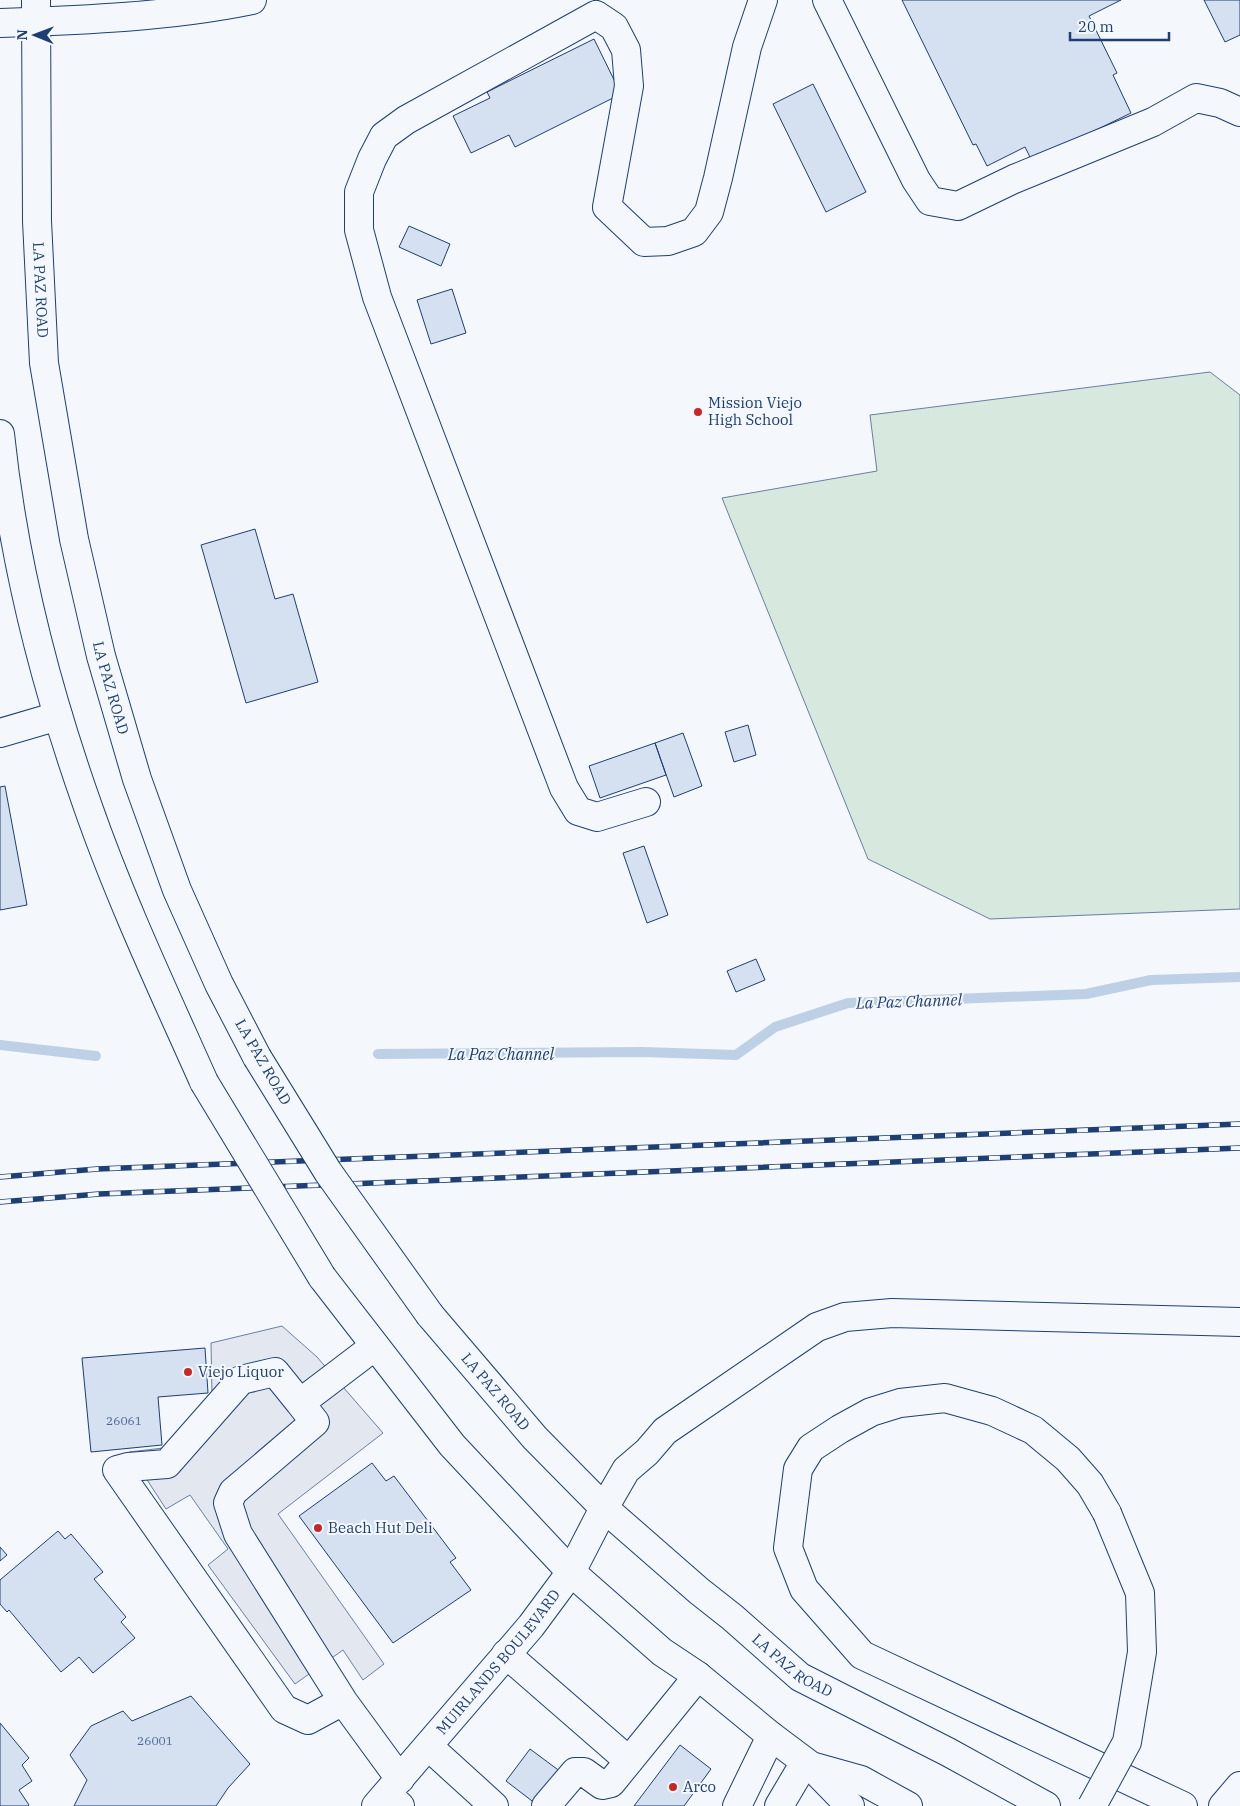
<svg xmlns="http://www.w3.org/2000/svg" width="1240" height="1806" viewBox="0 0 1240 1806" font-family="'IBM Plex Serif',serif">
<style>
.green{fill:#d7e8df;stroke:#687fa3}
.parking{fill:#e3e8f0;stroke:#687fa3}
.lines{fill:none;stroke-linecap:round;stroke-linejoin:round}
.stream{stroke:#bed0e5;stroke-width:10}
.building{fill:#d5e0f0;stroke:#1d3f73}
.minor-casing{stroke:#1d3f73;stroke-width:30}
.major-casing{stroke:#1d3f73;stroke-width:30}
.highway-casing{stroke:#1d3f73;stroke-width:30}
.minor{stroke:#f4f7fb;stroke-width:28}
.major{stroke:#f4f7fb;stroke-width:28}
.highway{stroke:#f4f7fb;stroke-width:28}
.rail-casing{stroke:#1d3f73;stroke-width:5.5}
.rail{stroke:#f4f7fb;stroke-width:4;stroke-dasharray:11;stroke-linecap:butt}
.major-bridge-casing{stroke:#1d3f73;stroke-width:30;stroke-linecap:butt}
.highway-bridge-casing{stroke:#1d3f73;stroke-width:30;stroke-linecap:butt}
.major-bridge{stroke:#f4f7fb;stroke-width:28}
.highway-bridge{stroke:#f4f7fb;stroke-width:28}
.poi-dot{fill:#c62828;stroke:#f4f7fb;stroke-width:2}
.labels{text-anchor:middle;stroke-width:4;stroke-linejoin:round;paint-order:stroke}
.number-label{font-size:12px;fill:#4b6792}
.street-label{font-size:15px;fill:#1d3f73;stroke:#f4f7fb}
.poi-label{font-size:15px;fill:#1d3f73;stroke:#f4f7fb;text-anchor:start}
.water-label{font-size:16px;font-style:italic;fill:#1d3f73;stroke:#f4f7fb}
</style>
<rect width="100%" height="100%" fill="#f4f7fb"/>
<!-- green -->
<path class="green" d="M 1210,372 L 1240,395 L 1240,909 L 990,919 L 868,859 L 722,498 L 877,471 L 870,415 Z"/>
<!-- parking -->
<path class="parking" d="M 282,1326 L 317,1357 L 383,1433 L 278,1514 L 384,1664 L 363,1680 L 343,1650 L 295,1684 L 208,1565 L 228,1549 L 190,1495 L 166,1509 L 129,1452 L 163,1448 L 212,1395 L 211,1343 Z"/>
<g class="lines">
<!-- stream -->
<path class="stream" d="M 0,1045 L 96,1056
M 378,1054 L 642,1052 L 736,1055 L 775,1027 L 848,1003 L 1086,994 L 1151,980 L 1240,977"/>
</g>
<!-- building -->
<path class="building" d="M 902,0 L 1121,0 L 1089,16 L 1117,73 L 1113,75 L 1131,113 L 1032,161 L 1025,147 L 987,166 L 976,144 L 973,145 Z
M 1204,0 L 1240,0 L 1240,35 L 1225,42 Z
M 594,39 L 621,94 L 515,147 L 509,135 L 471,153 L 453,116 L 490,98 L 487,92 Z
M 813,84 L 866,192 L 826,212 L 773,104 Z
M 409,226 L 450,244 L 441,266 L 399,247 Z
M 452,289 L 466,333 L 431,344 L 417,300 Z
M 255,529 L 275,599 L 293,594 L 318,682 L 246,703 L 201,545 Z
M 748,725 L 756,755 L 734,762 L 725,732 Z
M 683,733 L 702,786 L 674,797 L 655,743 Z
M 655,743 L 666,775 L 600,798 L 589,766 Z
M 5,786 L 27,905 L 0,910 L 0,787 Z
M 644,846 L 668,915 L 647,923 L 623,853 Z
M 756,959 L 765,980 L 736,992 L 727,971 Z
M 205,1348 L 208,1393 L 158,1397 L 162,1445 L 91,1452 L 82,1358 Z
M 372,1463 L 386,1481 L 394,1476 L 456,1558 L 450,1562 L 471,1590 L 393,1643 L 299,1516 Z
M 58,1531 L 65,1539 L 71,1534 L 103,1572 L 94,1579 L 126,1617 L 121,1622 L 135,1638 L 93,1673 L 79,1657 L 61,1672 L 9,1610 L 7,1612 L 0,1604 L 0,1580 Z
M 0,1547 L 7,1555 L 0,1561 Z
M 191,1696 L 250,1764 L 228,1788 L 216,1806 L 74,1806 L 87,1780 L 70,1755 L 91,1726 L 123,1711 L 132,1721 Z
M 0,1723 L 29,1758 L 22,1765 L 32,1781 L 19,1790 L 29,1805 L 28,1806 L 0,1806 Z
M 680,1745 L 711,1769 L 684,1806 L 634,1806 Z
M 530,1749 L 561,1772 L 536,1804 L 506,1781 Z"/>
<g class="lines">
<defs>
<path id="minor" d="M 827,0 L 916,180 L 930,201 L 958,206 L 1014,179 L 1153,122 L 1196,98 L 1220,103 L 1240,112
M 0,23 C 84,20 169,17 252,0
M 0,733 L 58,716
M 646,802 L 597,817 L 578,811 L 564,788 L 377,297 L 359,230 L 359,192 L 372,159 L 384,136 L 406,120 L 596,15 L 614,27 L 626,50 L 629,86 L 607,207 L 644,242 L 668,241 L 694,232 L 709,212 L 718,178 L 747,47 L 763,0
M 300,1403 L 315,1422 L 233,1492 L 228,1503 L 238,1534 L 343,1701 L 400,1779
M 506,1654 L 629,1761
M 343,1701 L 308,1720 L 284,1709 L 117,1470 L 128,1467 L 167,1464 L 241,1380 L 275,1372 L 300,1403 L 375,1346
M 428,1746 L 494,1806
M 387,1794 L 400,1806
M 546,1806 L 575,1772 L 584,1772 L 602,1785 L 611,1783 L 698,1676
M 737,1806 L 771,1736
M 779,1806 L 805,1762"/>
<g id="major">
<path id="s1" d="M 36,0 L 37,221 L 44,363 L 74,539 L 101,656 L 137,779 L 177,890 L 219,984 L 257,1057"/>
<path d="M 0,434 C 13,559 45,685 87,804 C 120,899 163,990 204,1082"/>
<path d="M 322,1277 L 452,1445 L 571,1572 L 662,1652 L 698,1676 L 771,1736 L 811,1766 L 861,1780 L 908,1806"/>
<path id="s2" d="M 430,1315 L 535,1438 L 604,1508 L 699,1591 L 732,1617 L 800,1677 L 948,1752 L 1046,1806"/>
<path id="s3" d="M 376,1806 L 531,1626 L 571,1572 L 604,1508"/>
</g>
<path id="highway" d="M 604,1508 L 626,1470 L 647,1452 L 665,1431 L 817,1327 L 845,1317 L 892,1313 L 1240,1322
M 1107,1513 L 1090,1484 L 1068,1459 L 1033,1430 L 992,1411 L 945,1398 L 900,1403 L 871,1412 L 840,1429 L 811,1448 L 798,1469 L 788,1548 L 804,1589 L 862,1655 L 1183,1806
M 811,1766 L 850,1806
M 1223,1806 L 1240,1786"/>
</defs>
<!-- minor casing -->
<use href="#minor" class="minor-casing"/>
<!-- major casing -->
<use href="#major" class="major-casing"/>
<!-- highway casing -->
<use href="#highway" class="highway-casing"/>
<!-- minor -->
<use href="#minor" class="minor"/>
<!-- major -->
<use href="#major" class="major"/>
<!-- highway -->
<use href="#highway" class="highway"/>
<defs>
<path id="rail" d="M 0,1177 L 97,1169 L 1240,1124
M 0,1202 L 99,1194 L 1240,1148"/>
</defs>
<!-- rail casing -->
<use href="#rail" class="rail-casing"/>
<!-- rail -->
<use href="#rail" class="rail"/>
<defs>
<path id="major-bridge" d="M 257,1057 L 328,1172 L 430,1315
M 204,1082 L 322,1277"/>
<path id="highway-bridge" d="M 1092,1806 L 1127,1742 L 1142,1652 L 1140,1593 L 1107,1513"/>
</defs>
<!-- major-bridge casing -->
<use href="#major-bridge" class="major-bridge-casing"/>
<!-- highway-bridge casing -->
<use href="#highway-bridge" class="highway-bridge-casing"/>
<!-- major-bridge -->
<use href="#major-bridge" class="major-bridge"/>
<!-- highway-bridge -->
<use href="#highway-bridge" class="highway-bridge"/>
</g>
<!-- markers -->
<g class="poi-dot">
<circle cx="698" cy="412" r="5"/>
<circle cx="188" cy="1372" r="5"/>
<circle cx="318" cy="1528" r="5"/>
<circle cx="673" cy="1787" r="5"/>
</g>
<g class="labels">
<!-- number labels -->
<g class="number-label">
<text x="124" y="1425">26061</text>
<text x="155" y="1745">26001</text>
</g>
<!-- street labels -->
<g class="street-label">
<text dy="5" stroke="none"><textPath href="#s1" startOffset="290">LA PAZ ROAD</textPath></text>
<text dy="5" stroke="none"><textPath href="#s1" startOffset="695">LA PAZ ROAD</textPath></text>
<text transform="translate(263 1062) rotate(60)" y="5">LA PAZ ROAD</text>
<text dy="5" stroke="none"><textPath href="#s2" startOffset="101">LA PAZ ROAD</textPath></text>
<text dy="5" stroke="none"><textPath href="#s3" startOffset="189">MUIRLANDS BOULEVARD</textPath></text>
<text dy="5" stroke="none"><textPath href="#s2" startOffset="506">LA PAZ ROAD</textPath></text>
</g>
<!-- poi labels -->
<g class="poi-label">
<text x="708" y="408">Mission Viejo<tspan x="708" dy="17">High School</tspan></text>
<text x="198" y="1377">Viejo Liquor</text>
<text x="328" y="1533">Beach Hut Deli</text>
<text x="683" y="1792">Arco</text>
</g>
<!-- water labels -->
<g class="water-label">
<text transform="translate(909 1001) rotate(-2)" y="6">La Paz Channel</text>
<text x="501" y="1060">La Paz Channel</text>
</g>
</g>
<!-- north arrow -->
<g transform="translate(35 35) rotate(271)" stroke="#f4f7fb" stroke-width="4" paint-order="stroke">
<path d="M0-4L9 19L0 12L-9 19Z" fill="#1d3f73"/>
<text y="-8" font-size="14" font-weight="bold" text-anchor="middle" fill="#1d3f73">N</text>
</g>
<!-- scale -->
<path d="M1070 32v8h99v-8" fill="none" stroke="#1d3f73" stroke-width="2.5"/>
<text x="1078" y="32" font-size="15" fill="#1d3f73" stroke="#f4f7fb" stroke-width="4" paint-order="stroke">20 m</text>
</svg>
